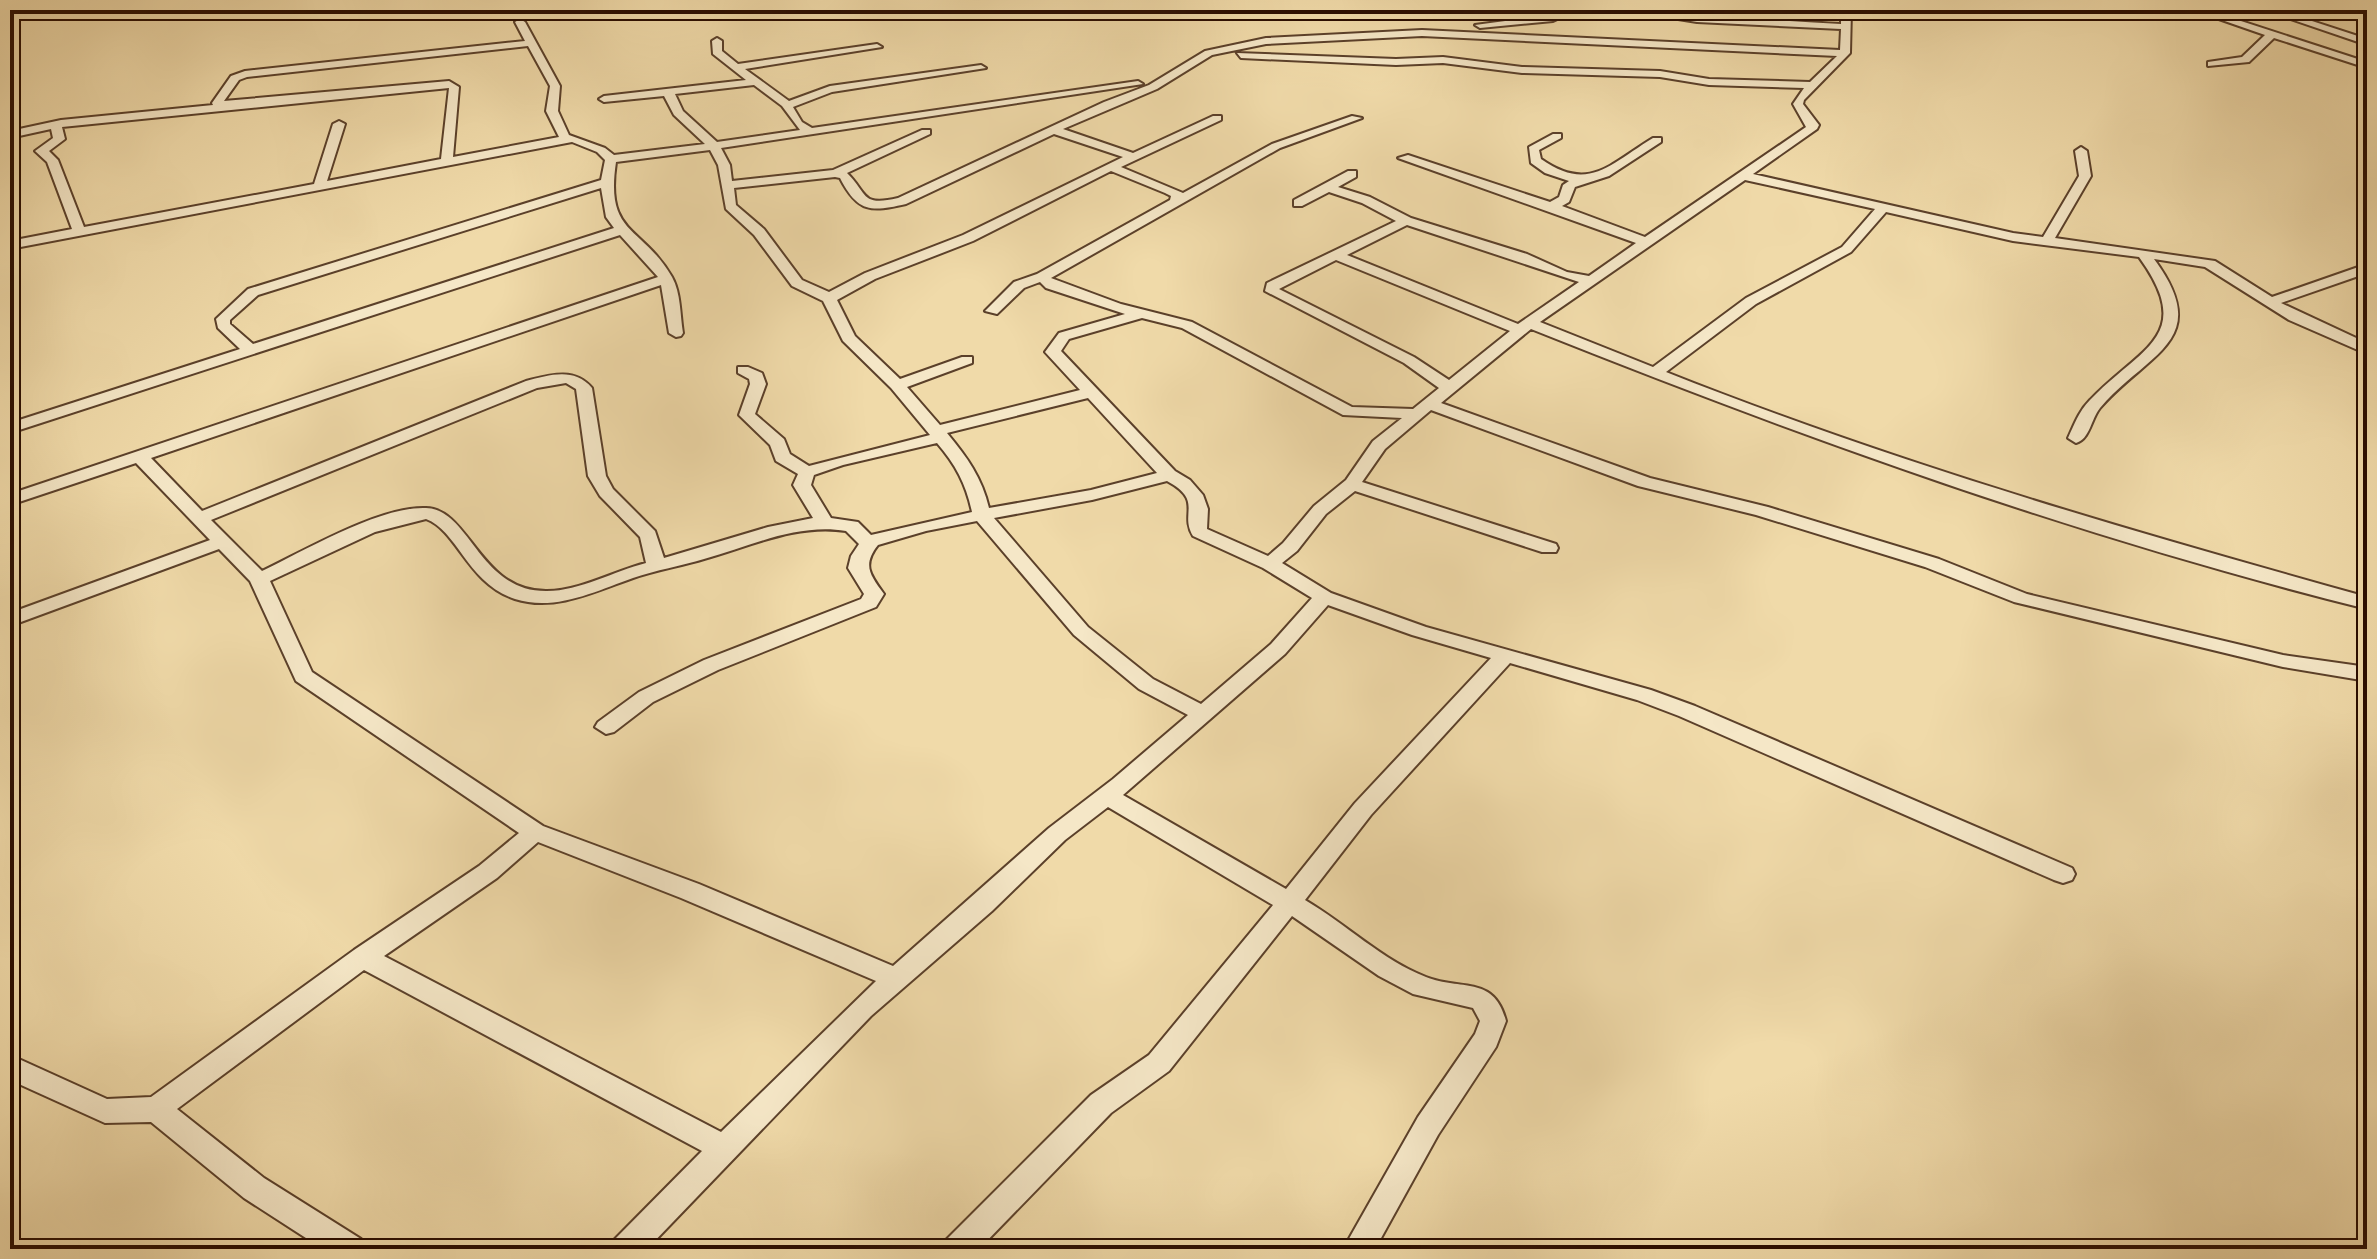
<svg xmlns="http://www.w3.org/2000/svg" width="2377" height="1259" viewBox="0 0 2377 1259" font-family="Cardo,serif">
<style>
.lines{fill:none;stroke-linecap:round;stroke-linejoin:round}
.minor-casing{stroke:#5b402a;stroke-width:4}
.minor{fill:#f5e7c7;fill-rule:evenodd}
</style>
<rect width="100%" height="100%" fill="#f0daa9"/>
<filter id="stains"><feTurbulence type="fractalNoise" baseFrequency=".0025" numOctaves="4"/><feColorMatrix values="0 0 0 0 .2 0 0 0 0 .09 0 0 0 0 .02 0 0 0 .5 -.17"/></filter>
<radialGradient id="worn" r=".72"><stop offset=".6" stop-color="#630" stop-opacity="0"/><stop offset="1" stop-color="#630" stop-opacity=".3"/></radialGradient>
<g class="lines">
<defs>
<path id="minor" d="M 1560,10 C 1654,10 1747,19 1841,24 L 1841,10 L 1851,10 L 1850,53 L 1804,100 L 1803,104 L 1819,125 L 1817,129 L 1753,174 L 2013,233 L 2043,237 L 2079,176 L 2075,151 L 2081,147 L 2087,151 L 2091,176 L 2055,238 L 2215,261 L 2272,297 L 2367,264 L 2367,273 L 2281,303 L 2367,343 L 2367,354 L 2289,320 L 2205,267 L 2154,259 C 2215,341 2147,353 2100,408 C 2091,419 2090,439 2076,443 L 2068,438 C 2074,425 2079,411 2090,400 C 2140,347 2197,337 2139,257 L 2013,241 L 1886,212 L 1851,252 L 1756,304 L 1666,372 C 1895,463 2130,531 2367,597 L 2367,609 C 2081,538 1804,438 1531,329 L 1441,403 L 1650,478 L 1768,507 L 1939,559 L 2027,594 L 2283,655 L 2367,667 L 2367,681 L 2283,667 L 2014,602 L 1925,567 L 1756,515 L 1638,486 L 1431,410 L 1385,449 L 1362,482 L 1556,544 L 1558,548 L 1556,552 L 1542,552 L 1355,491 L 1326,514 L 1297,551 L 1282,563 L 1331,593 L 1426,627 L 1651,690 L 1695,706 L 2072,868 L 2075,874 L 2072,880 L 2063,883 L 2054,880 L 1679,716 L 1637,700 L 1510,663 L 1371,815 L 1305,900 C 1346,924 1382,960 1426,977 C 1462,991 1494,975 1506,1021 L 1496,1047 L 1438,1135 L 1375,1249 L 1348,1249 L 1346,1244 L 1418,1117 L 1475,1034 L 1480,1021 L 1473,1008 L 1413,994 L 1379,976 L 1292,916 L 1169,1071 L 1111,1113 L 979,1249 L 943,1249 L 947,1239 L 1091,1095 L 1149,1055 L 1273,905 L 1108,807 L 1065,840 L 992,911 L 871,1016 L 647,1249 L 611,1249 L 615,1239 L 702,1151 L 364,970 L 177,1109 L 264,1178 L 361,1239 L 365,1249 L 323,1249 L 244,1198 L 151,1122 L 105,1123 L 10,1080 L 10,1055 L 107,1099 L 151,1097 L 354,950 L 479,866 L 519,833 L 296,681 L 250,581 L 219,549 L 10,626 L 10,613 L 210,540 L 136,463 L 10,505 L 10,494 L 658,277 L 620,235 L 10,433 L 10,423 L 240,349 L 218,328 L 216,319 L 248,289 L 601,180 L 605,160 L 597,152 L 572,142 L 10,249 L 10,241 L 72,229 L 47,162 L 35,151 L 53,138 L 51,129 L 10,138 L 10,131 L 61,120 L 213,105 L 212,103 L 231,76 L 245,71 L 525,41 L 515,22 L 520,19 L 525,22 L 560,86 L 558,111 L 569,135 L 605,148 L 614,155 L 705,144 L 674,115 L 664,96 L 604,102 L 599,99 L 604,96 L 746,80 L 713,54 L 712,41 L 717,38 L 722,41 L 722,51 L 738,64 L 877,44 L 882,47 L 745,69 L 789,101 L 830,86 L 981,65 L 986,68 L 832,92 L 793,107 L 802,122 L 812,128 L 1138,81 L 1143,84 L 721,148 L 730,165 L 732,181 L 833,170 L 922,130 L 930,130 L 930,134 L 847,173 C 868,193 860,207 898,198 L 1104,102 L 1149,85 L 1205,51 L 1266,38 L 1422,30 L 1840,50 L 1841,29 L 1697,22 L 1653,15 L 1619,18 L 1570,13 L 1553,21 L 1480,28 L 1475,25 L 1551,15 ZM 1422,36 L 1837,56 L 1810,82 L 1709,79 L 1660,71 L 1522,67 L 1443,57 L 1396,59 L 1237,53 L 1241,58 L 1396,65 L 1443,63 L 1522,73 L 1660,77 L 1709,85 L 1804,88 L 1793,104 L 1806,127 L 1645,237 L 1562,206 L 1569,202 L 1575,187 L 1609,176 L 1661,142 L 1661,138 L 1653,138 C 1610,164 1589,193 1541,159 L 1539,150 L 1561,138 L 1561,134 L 1553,134 L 1529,147 L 1531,163 L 1545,173 L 1569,181 L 1563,185 L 1559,197 L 1550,202 L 1408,155 L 1398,158 L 1636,243 L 1589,276 L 1567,272 L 1527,254 L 1411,218 L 1370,197 L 1338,187 L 1356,177 L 1356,171 L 1348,171 L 1294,200 L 1294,206 L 1302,206 L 1329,192 L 1362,203 L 1396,221 L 1267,283 L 1265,291 L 1404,363 L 1439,388 L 1413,409 L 1352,407 L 1192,322 L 1121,304 L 1051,278 L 1280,148 L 1362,118 L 1352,116 L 1272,144 L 1183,193 L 1121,167 L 1221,120 L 1221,116 L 1213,116 L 1133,153 L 1063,129 L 1157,89 L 1212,55 L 1266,44 ZM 528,46 L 550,86 L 546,111 L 559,137 L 453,157 L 459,87 L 449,81 L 224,101 L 239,80 L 247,77 ZM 754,85 L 782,106 L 800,130 L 717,142 L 683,111 L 675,94 ZM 449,88 L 441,159 L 327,181 L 345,124 L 339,121 L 333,124 L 314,184 L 84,227 L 58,160 L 49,151 L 65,139 L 62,127 ZM 1054,134 L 1123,157 L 963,235 L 865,273 L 829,292 L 802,280 L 764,229 L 736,205 L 734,188 L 835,177 L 840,178 C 858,213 871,212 906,204 ZM 710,150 L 718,165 L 726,209 L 754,235 L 792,286 L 823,301 L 843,341 L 891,388 L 930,435 L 809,466 L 790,454 L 784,439 L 755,414 L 766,384 L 762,373 L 748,367 L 738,367 L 738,373 L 749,379 L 750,384 L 739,415 L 770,445 L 776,461 L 798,474 L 793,485 L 813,518 L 768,527 L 664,558 L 655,531 L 613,489 L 606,476 L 592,388 C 574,367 550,375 526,381 L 202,511 L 151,458 L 661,285 L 669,333 L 676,337 L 681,336 L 683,333 C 680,315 681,293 672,277 C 641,224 605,236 616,162 ZM 1111,171 L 1165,193 L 1171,196 L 1170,200 L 1037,274 L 1014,282 L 985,311 L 997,314 L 1024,288 L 1040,282 L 1046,288 L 1125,314 L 1059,333 L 1045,352 L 1080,390 L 940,425 L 907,387 L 972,363 L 972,357 L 962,357 L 900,379 L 855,336 L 837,300 L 875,279 L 973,241 ZM 1745,180 L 1875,209 L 1842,247 L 1746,298 L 1653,367 L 1540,322 ZM 601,188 L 606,217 L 614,228 L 253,344 L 230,324 L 230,320 L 258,295 ZM 1407,225 L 1579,282 L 1518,324 L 1347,255 ZM 1336,260 L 1510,331 L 1449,380 L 1414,357 L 1279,289 ZM 1142,318 L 1182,328 L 1343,415 L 1402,418 L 1373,441 L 1346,480 L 1314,506 L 1283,543 L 1268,556 L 1207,529 L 1208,509 L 1203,495 L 1190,480 L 1175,471 L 1061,351 L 1069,339 ZM 566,383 L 576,389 L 588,476 L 600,496 L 640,537 L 646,563 C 614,571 580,591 547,591 C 479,592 470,509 426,508 C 380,506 304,551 262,571 L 211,520 L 537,388 ZM 1088,398 L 1157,473 L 1091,490 L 989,508 C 982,478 967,457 947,433 ZM 937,443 C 956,465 966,484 972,512 L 871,535 L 858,522 L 831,518 L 811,485 L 814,475 L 843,465 ZM 1167,481 C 1204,501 1179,513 1193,536 L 1263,568 L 1312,598 L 1271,644 L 1201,704 L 1153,679 L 1088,627 L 994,518 L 1092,500 ZM 426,519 C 458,531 467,583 515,599 C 555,612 596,591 633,578 C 656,570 681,566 704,559 C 751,546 797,523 846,531 L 859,544 L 851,556 L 848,568 L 864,594 L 861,599 L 704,660 L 639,692 L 598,722 L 595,727 L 606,734 L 614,732 L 653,702 L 718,670 L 876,607 L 884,594 C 870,575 862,565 878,545 L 926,531 L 977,521 L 1074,635 L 1139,689 L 1188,715 L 1113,779 L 1049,828 L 893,966 L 699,884 L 543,826 L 312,672 L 270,581 L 375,532 ZM 1328,605 L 1412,635 L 1491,658 L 1355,803 L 1286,889 L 1123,795 L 1285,654 ZM 538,842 L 681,898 L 876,981 L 721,1132 L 384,956 L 497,878 Z
M 2193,10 L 2207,10 L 2367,62 L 2367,68 L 2274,38 L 2249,62 L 2208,66 L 2208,62 L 2242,57 L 2265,35 Z
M 2264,10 L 2278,10 L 2367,39 L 2367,45 Z"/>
</defs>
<!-- minor casing -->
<use href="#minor" class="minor-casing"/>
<!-- minor -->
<use href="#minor" class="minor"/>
</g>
<!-- margin -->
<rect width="2377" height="1259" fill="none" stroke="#f0daa9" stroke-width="40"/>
<rect x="12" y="12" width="2353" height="1235" fill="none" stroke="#290c00" stroke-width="4"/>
<rect x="20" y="20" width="2337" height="1219" fill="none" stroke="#290c00" stroke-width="2"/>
<rect width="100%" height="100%" filter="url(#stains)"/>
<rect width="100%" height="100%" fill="url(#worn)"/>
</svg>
